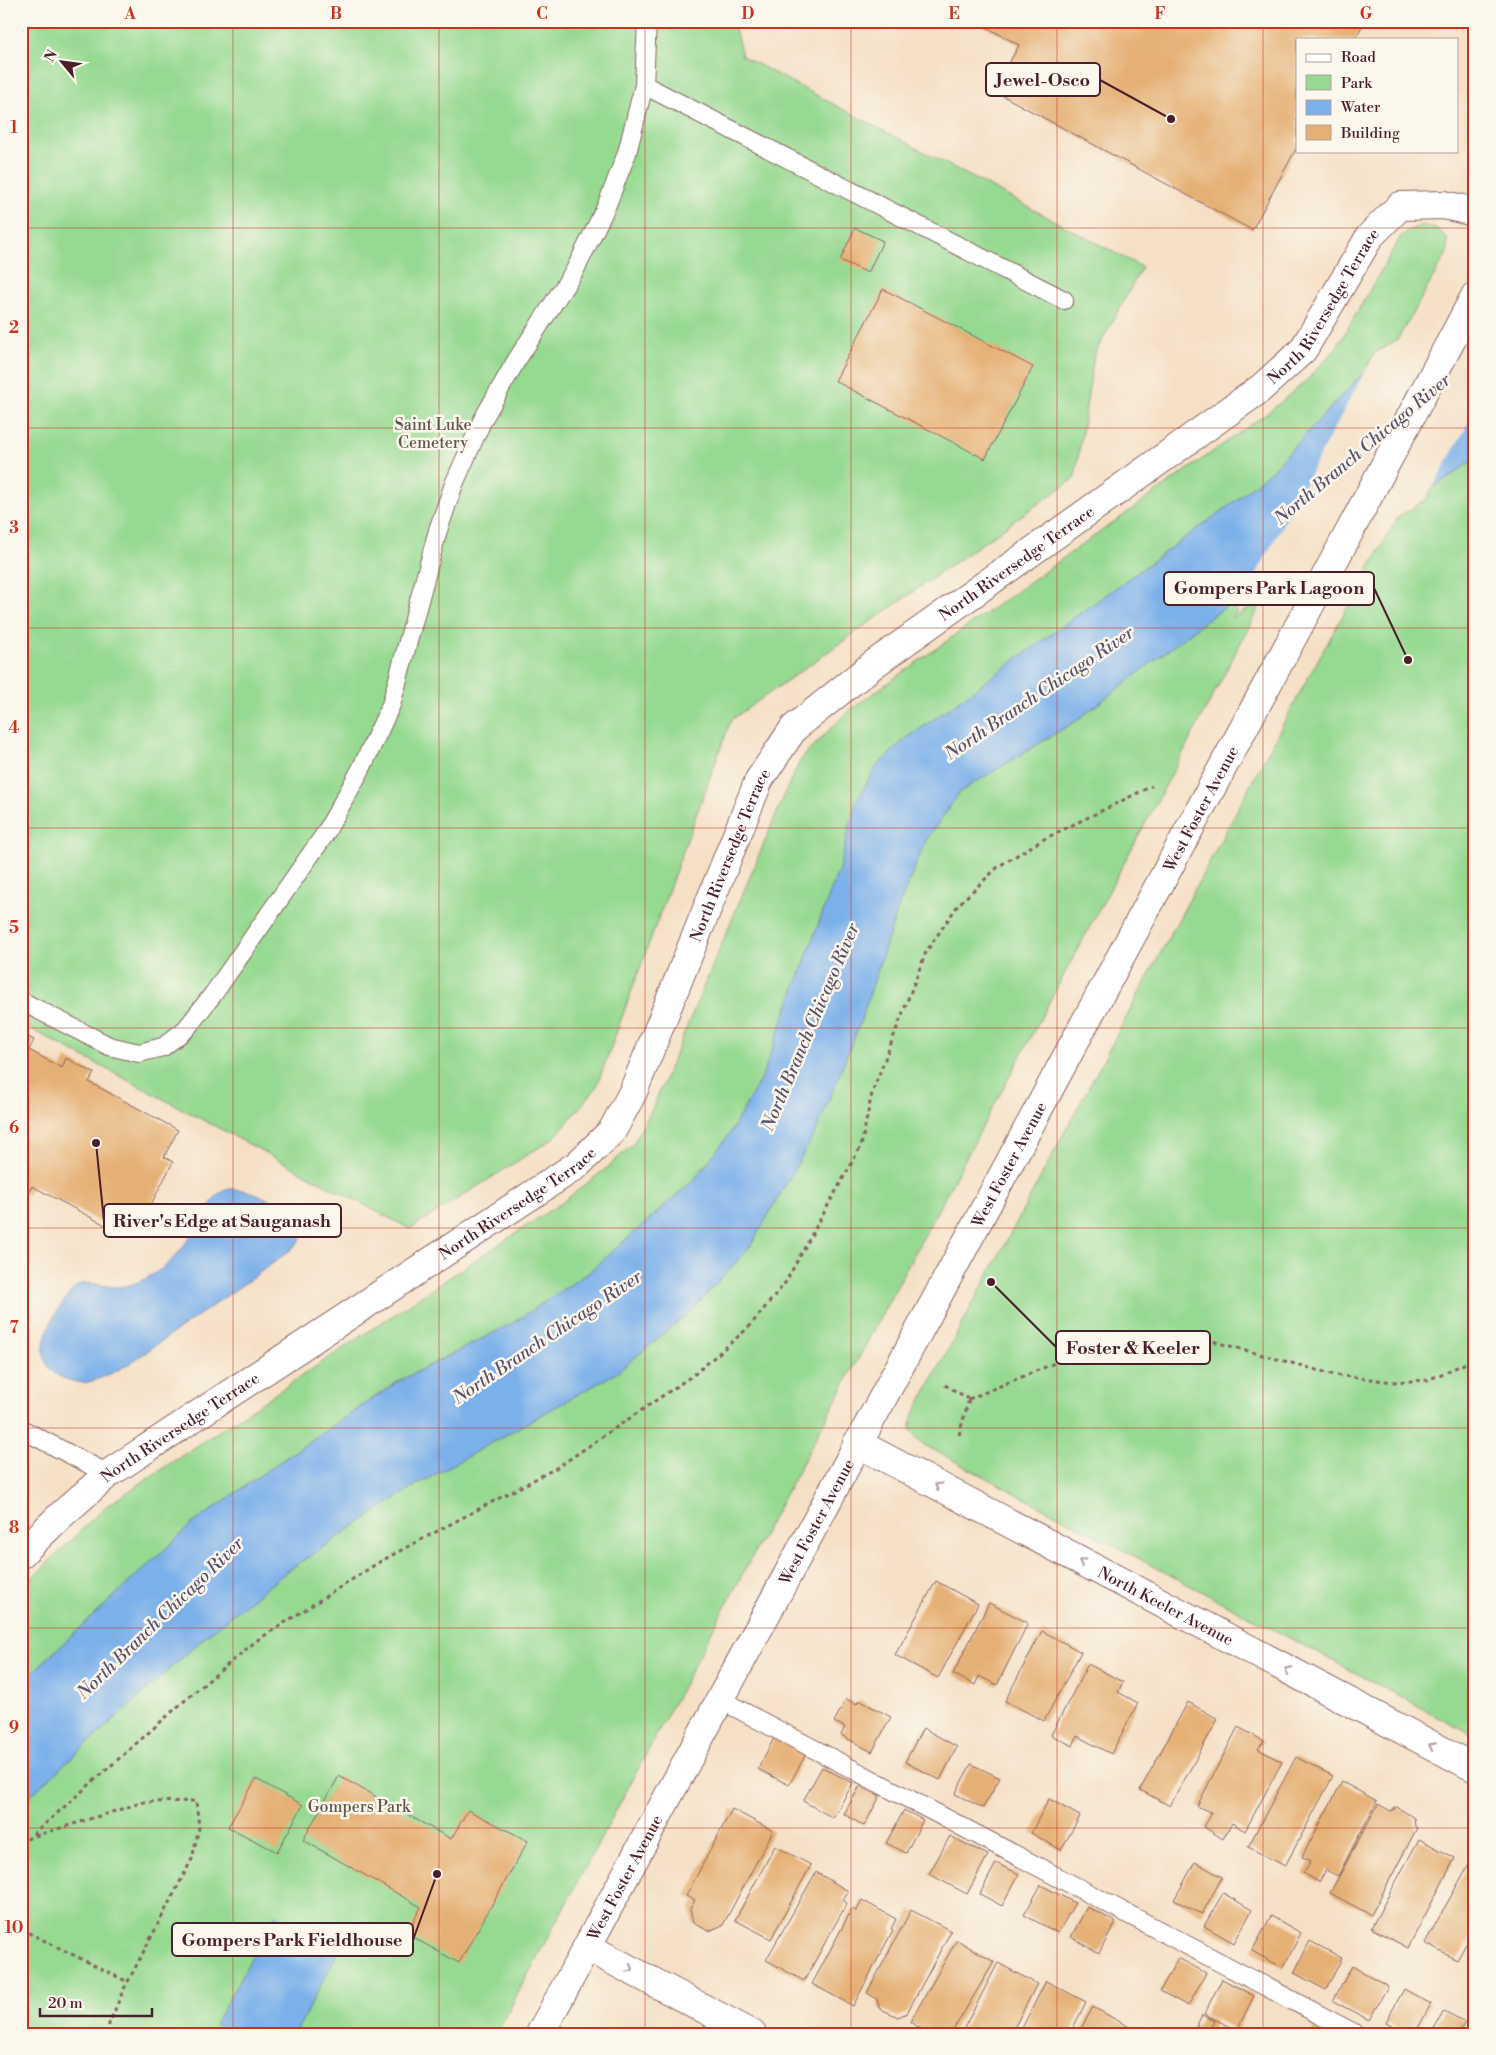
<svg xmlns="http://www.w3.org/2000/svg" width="1496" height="2055" viewBox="0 0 1496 2055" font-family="'Libre Bodoni',serif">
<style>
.green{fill:#96d991;stroke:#707c5e}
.water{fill:#7cb0ea;stroke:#63688a}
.pier{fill:#f5e0c6}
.building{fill:#e5b074}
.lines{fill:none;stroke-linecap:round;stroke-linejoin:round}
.lane-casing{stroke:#866361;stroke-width:20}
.street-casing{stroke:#866361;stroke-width:30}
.secondary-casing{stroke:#866361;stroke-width:30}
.path{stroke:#866361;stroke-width:3;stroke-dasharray:4 4;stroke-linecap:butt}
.lane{stroke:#fff;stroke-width:18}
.street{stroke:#fff;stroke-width:28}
.secondary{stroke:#fff;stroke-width:28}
.oneway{stroke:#ae9aa0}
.grid{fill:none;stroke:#c8321e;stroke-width:1;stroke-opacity:0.55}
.labels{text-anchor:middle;stroke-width:5;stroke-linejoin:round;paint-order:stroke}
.street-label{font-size:16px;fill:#4a1f2b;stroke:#fbf7ec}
.park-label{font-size:16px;fill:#61574a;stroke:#fbf7ec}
.water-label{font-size:18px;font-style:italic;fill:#5c526e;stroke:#fbf7ec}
.leader{fill:none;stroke:#4a1f2b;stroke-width:2}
.callout-dot{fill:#4a1f2b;stroke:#fbf7ec;stroke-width:2}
.callout{fill:#fbf7ec;stroke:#4a1f2b;stroke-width:2}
.callout-label{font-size:18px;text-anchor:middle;font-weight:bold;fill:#4a1f2b}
.neatline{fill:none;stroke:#c8321e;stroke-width:2}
.grid-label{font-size:16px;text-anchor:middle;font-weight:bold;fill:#c8321e}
</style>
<rect width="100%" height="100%" fill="#fbf7ec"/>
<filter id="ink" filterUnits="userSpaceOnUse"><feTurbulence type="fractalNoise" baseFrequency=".02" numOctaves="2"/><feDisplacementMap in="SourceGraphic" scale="10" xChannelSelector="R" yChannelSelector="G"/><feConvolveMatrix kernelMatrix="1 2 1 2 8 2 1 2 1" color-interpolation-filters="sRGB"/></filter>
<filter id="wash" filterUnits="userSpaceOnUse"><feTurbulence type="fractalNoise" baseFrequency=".0096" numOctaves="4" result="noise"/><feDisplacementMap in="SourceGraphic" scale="20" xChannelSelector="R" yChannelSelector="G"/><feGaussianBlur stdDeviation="1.12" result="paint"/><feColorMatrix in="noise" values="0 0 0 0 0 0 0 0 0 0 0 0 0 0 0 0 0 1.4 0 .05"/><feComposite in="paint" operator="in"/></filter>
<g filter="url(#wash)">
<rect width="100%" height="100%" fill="#f5e0c6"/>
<!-- green -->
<path class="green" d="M 21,21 L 733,21 L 742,56 L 1142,267 L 1094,355 L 1075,478 L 731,720 L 596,1088 L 554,1138 L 410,1229 L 21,1024 Z
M 1422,225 L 1436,228 L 1447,238 L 1447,253 L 1398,339 L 1374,354 L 1365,371 L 1272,470 L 1229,506 L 902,742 L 856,802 L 840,866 L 762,1077 L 729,1135 L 694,1180 L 589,1272 L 513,1323 L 399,1381 L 269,1469 L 192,1524 L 21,1683 L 21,1589 L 105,1507 L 564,1201 L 608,1167 L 633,1144 L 653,1107 L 791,779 L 802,758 L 847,712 L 1270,411 L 1307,380 L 1337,347 L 1401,236 L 1408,231 Z
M 1475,411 L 1475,1736 L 924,1445 L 911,1432 L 911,1424 L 915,1412 L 1305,683 L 1398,517 L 1426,500 Z
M 1244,595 L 1233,618 L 1263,600 L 1176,766 L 496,2034 L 21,2034 L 21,1804 L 207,1635 L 286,1572 L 411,1488 L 616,1373 L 691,1311 L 750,1247 L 816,1131 L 860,1023 L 899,905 L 926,840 L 961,791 L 1076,721 L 1212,616 Z"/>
<!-- water -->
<path class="water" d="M 1475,302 L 1475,458 L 1452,476 L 1244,595 L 1212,616 L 1076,721 L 961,791 L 926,840 L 899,905 L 860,1023 L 816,1131 L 750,1247 L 691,1311 L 616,1373 L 411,1488 L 286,1572 L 207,1635 L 21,1804 L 21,1683 L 192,1524 L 269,1469 L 399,1381 L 513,1323 L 589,1272 L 694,1180 L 729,1135 L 762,1077 L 840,866 L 856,802 L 876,767 L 902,742 L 1229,506 L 1272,470 L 1365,371 Z
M 226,1189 C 236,1189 247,1190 257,1194 C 267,1198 293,1213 299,1221 C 301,1225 302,1232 301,1237 C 297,1247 284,1254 276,1261 C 242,1285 208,1309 173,1333 C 147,1351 120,1374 88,1382 C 80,1384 67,1380 59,1376 C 29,1359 50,1320 65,1300 C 68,1296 73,1289 77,1286 C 90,1279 105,1288 118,1287 C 135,1286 149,1277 163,1268 C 183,1253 202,1217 217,1195 Z
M 275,1915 L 340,1949 L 295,2034 L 231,2034 L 215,2024 Z"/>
<!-- pier -->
<path class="pier" d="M 1475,300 L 1475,411 L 1432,489 L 1243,599 L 1367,367 Z"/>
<g id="blocks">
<!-- building -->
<path class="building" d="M 975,21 L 1365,21 L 1355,39 L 1297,39 L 1297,147 L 1252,230 L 994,91 L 1019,45 Z
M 855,228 L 883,241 L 868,273 L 840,260 Z
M 883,289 L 1033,367 L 985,459 L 835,381 Z
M 21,1033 L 34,1040 L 29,1050 L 62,1068 L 66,1058 L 94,1073 L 89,1082 L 178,1130 L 164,1157 L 173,1162 L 146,1214 L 137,1209 L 122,1234 L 32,1186 L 28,1195 L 21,1192 Z
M 936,1581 L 978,1604 L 938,1678 L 895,1655 Z
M 989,1603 L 1028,1623 L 997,1685 L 979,1676 L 975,1685 L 953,1674 Z
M 1042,1631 L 1081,1652 L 1044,1721 L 1005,1701 Z
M 1088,1664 L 1123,1682 L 1118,1692 L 1138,1703 L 1111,1754 L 1077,1736 L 1073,1746 L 1051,1735 Z
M 846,1699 L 857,1704 L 859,1700 L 891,1717 L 872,1752 L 841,1735 L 845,1727 L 834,1722 Z
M 1188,1702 L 1218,1719 L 1170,1806 L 1140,1790 Z
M 1238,1727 L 1264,1741 L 1258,1749 L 1282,1762 L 1245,1831 L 1232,1823 L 1223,1839 L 1204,1827 L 1212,1813 L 1197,1806 Z
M 923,1728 L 957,1747 L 940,1780 L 905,1762 Z
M 774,1738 L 806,1754 L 789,1785 L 758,1769 Z
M 1296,1757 L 1333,1776 L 1285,1866 L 1248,1847 Z
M 971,1764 L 1000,1778 L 983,1808 L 955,1794 Z
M 822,1767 L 853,1783 L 833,1818 L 803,1801 Z
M 339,1776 L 451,1839 L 468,1810 L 528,1841 L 459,1963 L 407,1934 L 421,1907 L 303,1840 Z
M 256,1779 L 303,1805 L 277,1852 L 228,1827 Z
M 1342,1782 L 1377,1801 L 1338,1876 L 1326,1870 L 1319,1882 L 1303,1873 L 1311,1861 L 1302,1857 Z
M 860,1786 L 880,1796 L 864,1826 L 844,1814 Z
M 1049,1799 L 1080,1816 L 1061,1850 L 1031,1833 Z
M 1378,1804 L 1391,1811 L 1397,1807 L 1414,1818 L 1415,1827 L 1417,1828 L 1371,1915 L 1330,1893 Z
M 732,1809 L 773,1831 L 723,1925 L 709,1931 L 693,1923 L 690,1909 L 695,1900 L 686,1896 Z
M 904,1810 L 923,1820 L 906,1853 L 886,1843 Z
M 950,1836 L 988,1855 L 967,1894 L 929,1874 Z
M 1419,1839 L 1455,1858 L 1408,1948 L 1371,1928 Z
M 775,1846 L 811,1865 L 771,1939 L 735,1920 Z
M 1475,1853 L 1475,1928 L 1457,1960 L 1425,1943 Z
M 1195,1862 L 1222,1877 L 1202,1914 L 1174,1900 Z
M 996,1863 L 1019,1874 L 1002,1906 L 980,1894 Z
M 816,1872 L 848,1891 L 843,1900 L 847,1903 L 804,1981 L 766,1960 Z
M 1041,1885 L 1075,1903 L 1058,1933 L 1024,1915 Z
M 1223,1893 L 1252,1910 L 1234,1943 L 1204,1926 Z
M 862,1900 L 896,1919 L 891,1929 L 893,1930 L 853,2006 L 812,1984 L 852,1909 L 856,1911 Z
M 1087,1907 L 1116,1922 L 1099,1953 L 1071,1937 Z
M 911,1910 L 951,1931 L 907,2013 L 898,2017 L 879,2008 L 877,1999 L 867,1993 Z
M 1271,1916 L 1301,1933 L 1283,1968 L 1252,1951 Z
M 957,1940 L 994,1962 L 951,2034 L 930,2034 L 910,2022 Z
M 1310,1941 L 1342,1958 L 1326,1990 L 1294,1973 Z
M 1178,1958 L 1206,1973 L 1188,2006 L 1160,1991 Z
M 998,1963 L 1037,1984 L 1011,2034 L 961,2034 Z
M 1352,1966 L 1388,1986 L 1369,2020 L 1333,2001 Z
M 1222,1979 L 1254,1996 L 1237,2030 L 1204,2014 Z
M 1046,1981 L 1086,2002 L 1070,2034 L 1019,2034 Z
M 1404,1989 L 1431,2004 L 1415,2034 L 1408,2034 L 1386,2022 Z
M 1093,2007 L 1133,2029 L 1130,2034 L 1078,2034 Z
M 1444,2011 L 1465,2022 L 1459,2034 L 1431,2034 Z
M 1202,2015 L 1215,2021 L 1209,2034 L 1201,2034 L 1194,2031 Z
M 1139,2028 L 1150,2034 L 1136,2034 Z
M 1313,2029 L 1323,2034 L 1311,2034 Z"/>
</g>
</g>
<g filter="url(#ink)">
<use href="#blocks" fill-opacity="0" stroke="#866361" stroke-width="1"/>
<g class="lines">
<defs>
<path id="lane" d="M 644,85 L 1064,300
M 21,1001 L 109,1046 L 139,1053 L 163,1047 L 186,1029 L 214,993 L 325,834 L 361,769 L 391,705 L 438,530 L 454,484 L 483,419 L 516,361 L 575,270 L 606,207 L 627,153 L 644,85 L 647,21
M 21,1429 L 108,1474
M 719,1699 L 1356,2034"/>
<g id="street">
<path id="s1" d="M 857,1443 L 1475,1768"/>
<path id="s2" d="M 21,1554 L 60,1516 L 108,1474 L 577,1165 L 612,1131 L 633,1092 L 759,780 L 794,728 L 874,664 L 1260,389 L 1303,350 L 1370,236 L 1400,206 L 1444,205 L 1475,212"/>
<path d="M 587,1947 L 752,2034"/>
</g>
<g id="secondary">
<path id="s3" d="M 540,2034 L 1337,555 L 1475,296"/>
</g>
</defs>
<!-- lane casing -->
<use href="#lane" class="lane-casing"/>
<!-- street casing -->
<use href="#street" class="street-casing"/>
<!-- secondary casing -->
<use href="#secondary" class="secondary-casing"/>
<!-- path -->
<path class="path" d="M 945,1385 L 969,1399
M 969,1399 L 1086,1350 L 1146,1339 L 1201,1338 L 1335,1375 L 1394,1382 L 1428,1380 L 1475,1359
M 959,1435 L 969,1399
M 35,1836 L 144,1802 L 196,1801 L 199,1828 L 192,1859 L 123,1991 L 109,2024 L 108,2034
M 21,1845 L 190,1696 L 256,1641 L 381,1561 L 558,1467 L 696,1373 L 749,1327 L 785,1283 L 861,1146 L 872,1093 L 926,952 L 958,905 L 999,866 L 1044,839 L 1152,786
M 21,1929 L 128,1982"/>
<!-- lane -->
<use href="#lane" class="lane"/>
<!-- street -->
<use href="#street" class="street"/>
<!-- secondary -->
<use href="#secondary" class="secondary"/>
</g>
<!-- one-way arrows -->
<defs><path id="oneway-chevron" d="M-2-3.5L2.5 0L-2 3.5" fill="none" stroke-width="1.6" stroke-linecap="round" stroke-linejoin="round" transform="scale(1.25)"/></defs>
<g class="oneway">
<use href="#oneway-chevron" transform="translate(938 1486) rotate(-152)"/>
<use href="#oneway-chevron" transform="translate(1082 1562) rotate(-152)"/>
<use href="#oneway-chevron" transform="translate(1288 1670) rotate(-152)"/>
<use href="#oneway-chevron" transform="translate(1432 1746) rotate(-152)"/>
<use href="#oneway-chevron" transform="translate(630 1969) rotate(28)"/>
</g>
</g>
<!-- grid -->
<path class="grid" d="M 233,21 L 233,2034M 439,21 L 439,2034M 645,21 L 645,2034M 851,21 L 851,2034M 1057,21 L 1057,2034M 1263,21 L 1263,2034M 21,228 L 1475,228M 21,428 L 1475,428M 21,628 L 1475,628M 21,828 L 1475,828M 21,1028 L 1475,1028M 21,1228 L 1475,1228M 21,1428 L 1475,1428M 21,1628 L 1475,1628M 21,1828 L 1475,1828"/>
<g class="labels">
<!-- street labels -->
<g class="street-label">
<text dy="6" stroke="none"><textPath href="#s2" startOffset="1854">North Riversedge Terrace</textPath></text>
<text dy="6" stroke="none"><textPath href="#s2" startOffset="1449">North Riversedge Terrace</textPath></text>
<text dy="6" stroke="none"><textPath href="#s3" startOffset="1392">West Foster Avenue</textPath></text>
<text dy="6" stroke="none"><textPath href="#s2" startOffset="1029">North Riversedge Terrace</textPath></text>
<text dy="6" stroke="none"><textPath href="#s3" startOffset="988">West Foster Avenue</textPath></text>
<text dy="6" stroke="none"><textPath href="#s2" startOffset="609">North Riversedge Terrace</textPath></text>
<text dy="6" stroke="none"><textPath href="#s2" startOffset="204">North Riversedge Terrace</textPath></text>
<text dy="6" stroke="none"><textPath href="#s3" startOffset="582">West Foster Avenue</textPath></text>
<text dy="6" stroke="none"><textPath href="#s1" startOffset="349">North Keeler Avenue</textPath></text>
<text dy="6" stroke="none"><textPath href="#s3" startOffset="178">West Foster Avenue</textPath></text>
</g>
<!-- park labels -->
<g class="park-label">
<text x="433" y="430">Saint Luke<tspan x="433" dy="18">Cemetery</tspan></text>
<text x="359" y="1812">Gompers Park</text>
</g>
<!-- water labels -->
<g class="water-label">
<text transform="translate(1362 449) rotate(-40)" y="6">North Branch Chicago River</text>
<text transform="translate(1039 693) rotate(-34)" y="6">North Branch Chicago River</text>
<text transform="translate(810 1027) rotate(-67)" y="6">North Branch Chicago River</text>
<text transform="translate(547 1337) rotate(-34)" y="6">North Branch Chicago River</text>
<text transform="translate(160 1618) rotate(-44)" y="6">North Branch Chicago River</text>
</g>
</g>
<!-- callouts -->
<path class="leader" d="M1171 119L1100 80M1408 660L1374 588M96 1143L104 1221M991 1282L1056 1347M437 1874L413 1940"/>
<g class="callout-dot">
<circle cx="1171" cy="119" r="5"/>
<circle cx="1408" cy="660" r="5"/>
<circle cx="96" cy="1143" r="5"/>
<circle cx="991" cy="1282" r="5"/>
<circle cx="437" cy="1874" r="5"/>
</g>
<g class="callout">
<rect x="986" y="63" width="114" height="33" rx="5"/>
<rect x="1164" y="572" width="210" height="33" rx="5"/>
<rect x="104" y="1204" width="237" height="33" rx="5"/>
<rect x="1056" y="1331" width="154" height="33" rx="5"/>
<rect x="172" y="1923" width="241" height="33" rx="5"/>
</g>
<g class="callout-label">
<text x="1043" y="86">Jewel-Osco</text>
<text x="1269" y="594">Gompers Park Lagoon</text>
<text x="222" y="1227">River's Edge at Sauganash</text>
<text x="1133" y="1354">Foster &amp; Keeler</text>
<text x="292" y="1946">Gompers Park Fieldhouse</text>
</g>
<!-- margin -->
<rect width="1496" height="2055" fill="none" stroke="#fbf7ec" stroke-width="55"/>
<!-- legend -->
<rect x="1296" y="38" width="162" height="115" fill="#fbf7ec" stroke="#b4a19f"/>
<rect x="1306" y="54" width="25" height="8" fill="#ffffff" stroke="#b4a19f"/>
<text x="1341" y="62" font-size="15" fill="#4a1f2b">Road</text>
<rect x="1306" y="75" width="25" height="15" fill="#96d991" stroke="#b4a19f"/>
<text x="1341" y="88" font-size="15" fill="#4a1f2b">Park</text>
<rect x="1306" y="100" width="25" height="15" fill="#7cb0ea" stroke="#b4a19f"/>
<text x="1341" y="112" font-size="15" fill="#4a1f2b">Water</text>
<rect x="1306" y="125" width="25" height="15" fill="#e5b074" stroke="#b4a19f"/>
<text x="1341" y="138" font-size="15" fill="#4a1f2b">Building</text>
<!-- north arrow -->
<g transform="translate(62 62) rotate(299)" stroke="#fbf7ec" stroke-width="4" paint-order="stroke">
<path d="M0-4L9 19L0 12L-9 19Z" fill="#4a1f2b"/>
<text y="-8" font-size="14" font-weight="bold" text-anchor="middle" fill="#4a1f2b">N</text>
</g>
<!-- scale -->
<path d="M40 2008v8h112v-8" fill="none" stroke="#4a1f2b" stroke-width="2.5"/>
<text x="48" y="2008" font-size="15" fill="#4a1f2b" stroke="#fbf7ec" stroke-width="4" paint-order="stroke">20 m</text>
<rect x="28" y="28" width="1440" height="2000" class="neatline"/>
<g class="grid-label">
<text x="130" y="19">A</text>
<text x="336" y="19">B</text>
<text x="542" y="19">C</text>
<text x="748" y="19">D</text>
<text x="954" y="19">E</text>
<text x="1160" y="19">F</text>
<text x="1366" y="19">G</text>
<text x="14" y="133">1</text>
<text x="14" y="333">2</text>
<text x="14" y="533">3</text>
<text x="14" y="733">4</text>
<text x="14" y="933">5</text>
<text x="14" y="1133">6</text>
<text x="14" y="1333">7</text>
<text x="14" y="1533">8</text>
<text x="14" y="1733">9</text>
<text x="14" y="1933">10</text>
</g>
</svg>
